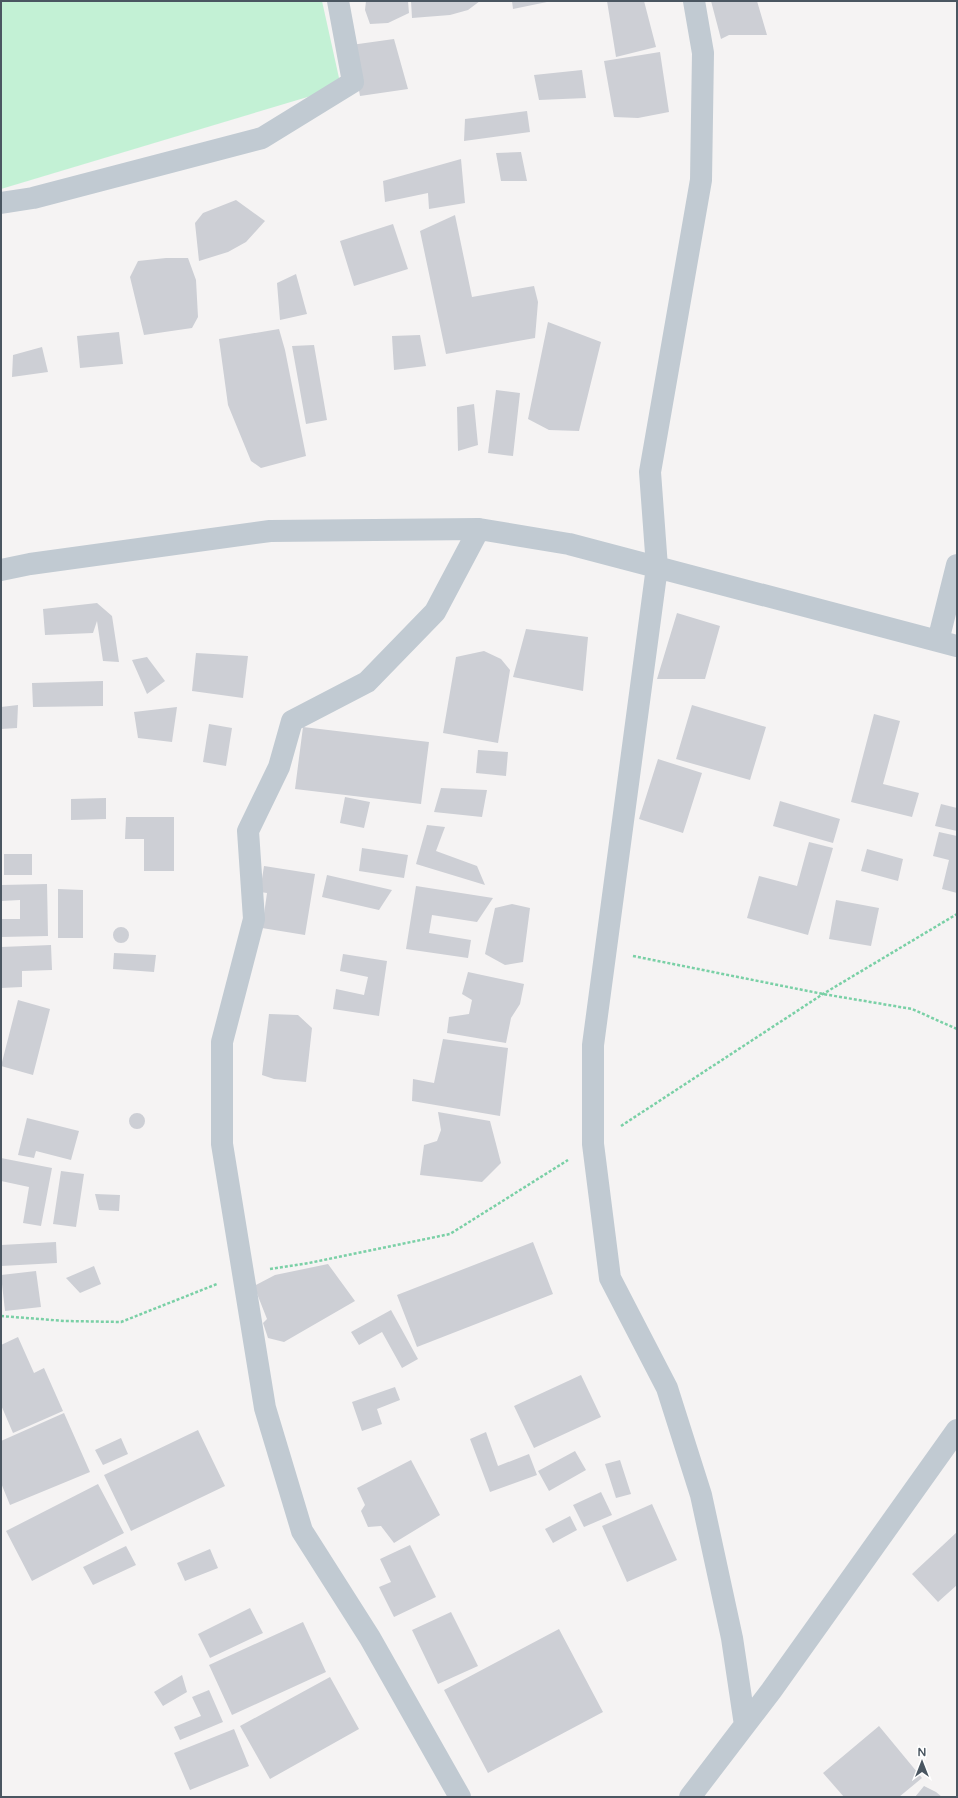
<svg xmlns="http://www.w3.org/2000/svg" width="958" height="1798" viewBox="0 0 958 1798" font-family="'Varela Round',sans-serif">
<style>
.green{fill:#c3f1d5}
.building{fill:#cdcfd5}
.lines{fill:none;stroke-linecap:round;stroke-linejoin:round}
.path{stroke:#7ad0a6;stroke-width:2.5;stroke-dasharray:3 2;stroke-linecap:butt}
.street{stroke:#c1cad2;stroke-width:22}
</style>
<rect width="100%" height="100%" fill="#f5f3f3"/>
<!-- green -->
<path class="green" d="M 1,1 L 322,1 L 341,87 L 1,189 Z"/>
<!-- building -->
<path class="building" d="M 366,1 L 408,1 L 409,13 L 388,23 L 370,24 L 365,10 Z
M 411,1 L 480,1 L 468,10 L 450,15 L 412,18 Z
M 512,1 L 547,1 L 547,2 L 513,9 Z
M 607,1 L 644,1 L 656,47 L 616,57 Z
M 711,1 L 757,1 L 767,35 L 729,35 L 721,39 Z
M 394,39 L 408,89 L 360,96 L 351,45 Z
M 660,52 L 669,112 L 638,118 L 614,117 L 604,61 Z
M 582,70 L 586,98 L 539,100 L 534,75 Z
M 527,111 L 530,132 L 464,141 L 465,119 Z
M 521,152 L 527,181 L 501,181 L 496,153 Z
M 461,159 L 465,203 L 429,209 L 428,193 L 385,202 L 383,181 Z
M 236,200 L 265,221 L 246,242 L 228,252 L 199,261 L 195,223 L 203,213 Z
M 455,215 L 472,297 L 534,286 L 538,302 L 535,338 L 446,354 L 420,231 Z
M 393,224 L 408,269 L 354,286 L 340,241 Z
M 166,258 L 188,258 L 196,280 L 198,317 L 192,328 L 144,335 L 130,277 L 138,261 Z
M 296,274 L 307,314 L 280,320 L 277,283 Z
M 548,322 L 601,342 L 579,431 L 549,430 L 528,419 Z
M 279,329 L 285,350 L 306,456 L 261,468 L 251,461 L 228,405 L 219,339 Z
M 119,332 L 123,364 L 80,368 L 77,336 Z
M 420,335 L 426,366 L 394,370 L 392,336 Z
M 314,345 L 327,420 L 306,424 L 292,346 Z
M 42,347 L 48,372 L 12,377 L 13,355 Z
M 496,390 L 520,393 L 513,456 L 488,453 Z
M 474,404 L 478,445 L 458,451 L 457,407 Z
M 97,603 L 112,616 L 119,662 L 103,661 L 97,621 L 93,633 L 45,635 L 43,609 Z
M 677,613 L 720,626 L 705,679 L 657,679 Z
M 526,629 L 588,637 L 583,691 L 513,677 Z
M 484,651 L 501,659 L 510,670 L 498,743 L 443,733 L 456,657 Z
M 196,653 L 248,656 L 243,698 L 192,691 Z
M 147,657 L 165,681 L 147,694 L 132,660 Z
M 103,681 L 103,706 L 33,707 L 32,683 Z
M 18,705 L 17,728 L 1,729 L 1,707 Z
M 692,705 L 766,727 L 750,780 L 676,759 Z
M 177,707 L 172,742 L 138,738 L 134,712 Z
M 874,714 L 900,721 L 883,784 L 919,793 L 912,817 L 851,802 Z
M 209,724 L 232,728 L 226,766 L 203,762 Z
M 303,727 L 429,742 L 421,804 L 295,789 Z
M 478,750 L 508,752 L 506,776 L 476,773 Z
M 658,759 L 702,773 L 683,833 L 639,819 Z
M 441,788 L 487,790 L 482,817 L 434,812 Z
M 345,797 L 370,802 L 364,828 L 340,823 Z
M 106,798 L 106,819 L 71,820 L 71,799 Z
M 780,801 L 840,819 L 833,843 L 773,826 Z
M 941,804 L 957,808 L 957,831 L 935,826 Z
M 126,817 L 174,817 L 174,871 L 144,871 L 144,839 L 125,839 Z
M 427,825 L 445,827 L 436,851 L 477,866 L 485,885 L 416,864 Z
M 939,832 L 957,836 L 957,893 L 942,889 L 949,860 L 933,856 Z
M 809,842 L 833,848 L 808,935 L 747,918 L 759,876 L 797,886 Z
M 362,848 L 408,855 L 404,878 L 359,871 Z
M 867,849 L 903,859 L 898,881 L 861,871 Z
M 4,854 L 32,854 L 32,875 L 4,875 Z
M 264,866 L 315,874 L 305,935 L 262,928 L 267,893 L 260,892 Z
M 327,875 L 392,890 L 379,910 L 322,897 Z
M 47,884 L 48,936 L 1,937 L 1,919 L 20,919 L 20,900 L 1,901 L 1,885 Z
M 416,886 L 493,898 L 477,922 L 432,915 L 429,933 L 471,940 L 468,958 L 406,949 Z
M 58,889 L 83,890 L 83,938 L 58,938 Z
M 836,900 L 879,908 L 871,946 L 829,939 Z
M 512,904 L 530,908 L 523,962 L 505,965 L 485,954 L 495,908 Z
M113 935a8 8 0 1 1 16 0a8 8 0 1 1-16 0Z
M 51,945 L 52,970 L 22,971 L 22,987 L 1,988 L 1,947 Z
M 114,953 L 156,955 L 154,972 L 113,969 Z
M 343,954 L 387,961 L 379,1016 L 333,1009 L 336,989 L 364,995 L 368,977 L 340,971 Z
M 468,972 L 524,984 L 520,1004 L 511,1018 L 506,1043 L 447,1033 L 449,1017 L 469,1014 L 472,1000 L 462,994 Z
M 18,1000 L 50,1009 L 33,1075 L 1,1066 Z
M 269,1014 L 298,1015 L 312,1028 L 306,1082 L 274,1079 L 262,1075 Z
M 443,1039 L 508,1048 L 500,1116 L 412,1101 L 413,1079 L 434,1083 Z
M 438,1112 L 490,1121 L 501,1163 L 482,1182 L 420,1175 L 424,1145 L 437,1141 L 441,1130 Z
M129 1121a8 8 0 1 1 16 0a8 8 0 1 1-16 0Z
M 27,1118 L 79,1131 L 71,1160 L 36,1151 L 34,1158 L 18,1155 Z
M 1,1158 L 52,1168 L 41,1226 L 23,1223 L 29,1187 L 1,1181 Z
M 61,1171 L 84,1174 L 76,1227 L 53,1224 Z
M 95,1194 L 120,1195 L 119,1211 L 99,1210 Z
M 56,1242 L 57,1263 L 1,1266 L 1,1245 Z
M 533,1242 L 553,1294 L 417,1347 L 397,1295 Z
M 328,1264 L 355,1301 L 284,1342 L 268,1338 L 263,1323 L 267,1319 L 254,1286 L 275,1275 Z
M 94,1266 L 101,1284 L 80,1293 L 66,1278 Z
M 36,1271 L 41,1307 L 5,1311 L 1,1275 Z
M 391,1310 L 418,1359 L 402,1368 L 382,1332 L 359,1345 L 351,1332 Z
M 18,1337 L 34,1373 L 44,1368 L 63,1411 L 13,1433 L 1,1405 L 1,1345 Z
M 581,1375 L 601,1417 L 534,1448 L 514,1406 Z
M 395,1387 L 400,1400 L 377,1409 L 382,1424 L 362,1431 L 352,1402 Z
M 64,1413 L 90,1472 L 10,1505 L 1,1483 L 1,1441 Z
M 198,1430 L 225,1486 L 131,1531 L 104,1475 Z
M 486,1432 L 498,1466 L 529,1454 L 537,1475 L 490,1492 L 470,1439 Z
M 121,1438 L 128,1454 L 103,1465 L 95,1450 Z
M 575,1451 L 586,1470 L 549,1491 L 538,1471 Z
M 411,1460 L 440,1515 L 394,1543 L 381,1526 L 368,1527 L 361,1511 L 365,1505 L 357,1488 Z
M 620,1460 L 631,1494 L 616,1498 L 605,1464 Z
M 98,1484 L 124,1533 L 32,1581 L 6,1531 Z
M 601,1492 L 612,1515 L 584,1527 L 573,1505 Z
M 652,1504 L 677,1560 L 627,1582 L 602,1526 Z
M 570,1516 L 577,1530 L 553,1543 L 545,1529 Z
M 957,1532 L 957,1585 L 938,1602 L 912,1574 Z
M 410,1545 L 436,1597 L 394,1617 L 379,1587 L 391,1582 L 380,1559 Z
M 126,1546 L 136,1565 L 93,1585 L 83,1567 Z
M 210,1549 L 218,1568 L 185,1581 L 177,1563 Z
M 250,1608 L 263,1633 L 210,1658 L 198,1634 Z
M 451,1612 L 478,1666 L 438,1684 L 412,1630 Z
M 303,1622 L 326,1672 L 232,1715 L 209,1665 Z
M 559,1629 L 603,1712 L 488,1773 L 444,1690 Z
M 182,1675 L 187,1692 L 163,1706 L 154,1692 Z
M 330,1677 L 359,1729 L 270,1779 L 240,1726 Z
M 209,1690 L 223,1722 L 180,1740 L 174,1727 L 201,1716 L 192,1697 Z
M 879,1726 L 922,1778 L 899,1797 L 844,1797 L 823,1773 Z
M 234,1729 L 249,1766 L 190,1790 L 174,1753 Z
M 924,1786 L 936,1792 L 942,1797 L 915,1797 Z"/>
<g class="lines">
<!-- path -->
<path class="path" d="M 633,956 L 823,994 L 912,1009 L 957,1029
M 621,1126 L 823,994 L 957,914
M 270,1269 L 309,1263 L 450,1234 L 568,1160
M 1,1316 L 65,1321 L 121,1322 L 217,1284"/>
<!-- street -->
<path class="street" d="M 694,1 L 703,53 L 701,180 L 650,472 L 657,567 L 593,1045 L 593,1144 L 610,1278 L 667,1388 L 701,1495 L 732,1638 L 745,1725
M 1,203 L 33,198 L 262,138 L 353,82 L 338,1
M 1,570 L 30,564 L 270,531 L 479,529 L 569,544 L 957,646
M 938,641 L 957,565
M 460,1797 L 370,1638 L 302,1531 L 265,1408 L 222,1144 L 222,1042 L 254,919 L 248,831 L 279,767 L 292,721 L 367,682 L 435,612 L 479,529
M 690,1797 L 771,1691 L 957,1430"/>
</g>
<!-- border -->
<rect width="958" height="1798" fill="none" stroke="#4a5661" stroke-width="4"/>
<!-- north arrow -->
<g transform="translate(922 1762)" stroke="#ffffff" stroke-width="3" paint-order="stroke">
<path d="M0-3L7 15L0 10L-7 15Z" fill="#4a5661"/>
<text y="-6" font-size="11" font-weight="bold" text-anchor="middle" fill="#4a5661">N</text>
</g>
</svg>
